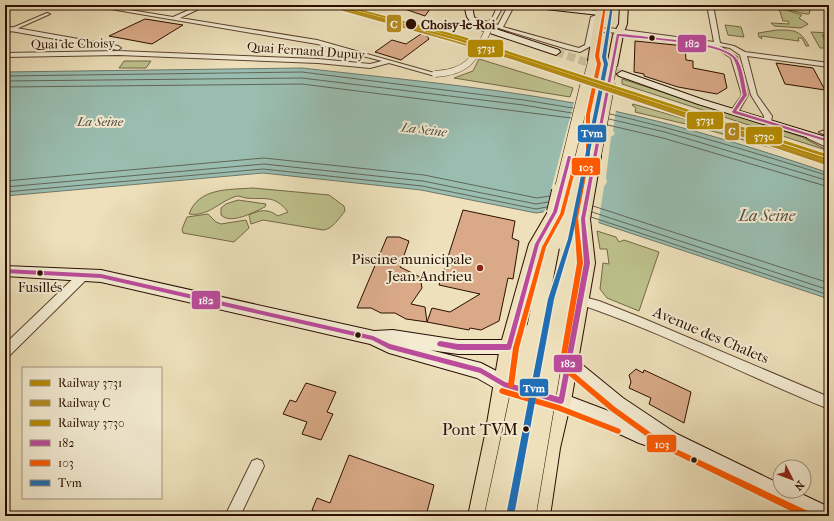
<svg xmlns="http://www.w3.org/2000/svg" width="834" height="521" viewBox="0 0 834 521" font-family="'IM FELL French Canon',serif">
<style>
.green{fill:#bdc18c;stroke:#746846}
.water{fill:#99bdb0;stroke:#6d776a}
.pier{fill:#ede0ba}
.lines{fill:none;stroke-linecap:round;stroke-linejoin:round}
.shore{stroke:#626658;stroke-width:1}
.building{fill:#daaa88;stroke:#2b0e00}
.secondary-tunnel{stroke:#d0c09e;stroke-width:8;stroke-dasharray:8 4;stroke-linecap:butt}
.pedestrian-casing{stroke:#5c422e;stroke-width:2}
.minor-casing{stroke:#5c422e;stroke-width:2}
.secondary-casing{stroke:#2b0e00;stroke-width:2}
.primary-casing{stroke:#2b0e00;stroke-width:2}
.pedestrian{fill:#f3ebd2;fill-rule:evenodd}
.minor{fill:#f3ebd2;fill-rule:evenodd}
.secondary{fill:#f3ebd2;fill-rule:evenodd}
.primary{fill:#ede0ba;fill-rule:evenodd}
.minor-bridge-casing{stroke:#5c422e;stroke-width:7;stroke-linecap:butt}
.primary-bridge-far3-casing{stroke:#2b0e00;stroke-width:10;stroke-linecap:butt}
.primary-bridge-far2-casing{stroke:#2b0e00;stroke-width:13;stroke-linecap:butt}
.primary-bridge-far1-casing{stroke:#2b0e00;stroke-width:18;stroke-linecap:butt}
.primary-bridge-casing{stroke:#2b0e00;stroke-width:22;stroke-linecap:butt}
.minor-bridge{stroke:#f3ebd2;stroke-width:6}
.primary-bridge-far3{stroke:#ede0ba;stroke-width:9}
.primary-bridge-far2{stroke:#ede0ba;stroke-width:12}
.primary-bridge-far1{stroke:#ede0ba;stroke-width:16}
.primary-bridge{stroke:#ede0ba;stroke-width:21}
.bus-1-casing{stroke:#f3ebd2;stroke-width:3}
.bus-2-casing{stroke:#f3ebd2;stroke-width:3}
.bus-3-casing{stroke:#f3ebd2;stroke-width:3}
.bus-1{fill:#ba4c9b;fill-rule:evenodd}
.bus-2{fill:#ff5a00;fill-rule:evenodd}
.bus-3{fill:#216eb4;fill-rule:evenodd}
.rail-1-casing{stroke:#f3ebd2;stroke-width:3}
.rail-2-casing{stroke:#f3ebd2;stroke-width:3}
.rail-3-casing{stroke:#f3ebd2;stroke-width:3}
.rail-1{fill:#b58c00;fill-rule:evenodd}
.rail-2{fill:#b58a1d;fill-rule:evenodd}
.rail-3{fill:#b58c00;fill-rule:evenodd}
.stop-dot{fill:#2b0e00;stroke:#f3ebd2;stroke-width:1.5}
.poi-dot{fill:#8f2418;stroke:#f3ebd2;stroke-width:1.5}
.labels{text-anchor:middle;stroke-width:4;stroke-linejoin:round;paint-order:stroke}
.far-stop-label{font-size:13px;font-weight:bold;fill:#2b0e00;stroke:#f3ebd2;text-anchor:start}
.far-street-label{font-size:13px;fill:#2b0e00;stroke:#f3ebd2}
.far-water-label{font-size:13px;font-style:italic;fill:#524b3e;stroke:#f3ebd2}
.bus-label{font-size:14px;fill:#2b0e00;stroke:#f3ebd2}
.poi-label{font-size:15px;fill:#2b0e00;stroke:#f3ebd2;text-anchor:end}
.street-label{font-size:15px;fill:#2b0e00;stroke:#f3ebd2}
.water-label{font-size:16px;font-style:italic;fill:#524b3e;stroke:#f3ebd2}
.near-bus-label{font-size:17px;fill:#2b0e00;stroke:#f3ebd2;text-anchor:end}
.line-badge{stroke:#f3ebd2;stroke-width:1.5}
.badge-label{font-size:11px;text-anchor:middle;font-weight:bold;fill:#fff}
</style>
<rect width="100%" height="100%" fill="#ede0ba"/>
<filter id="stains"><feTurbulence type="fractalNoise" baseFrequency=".005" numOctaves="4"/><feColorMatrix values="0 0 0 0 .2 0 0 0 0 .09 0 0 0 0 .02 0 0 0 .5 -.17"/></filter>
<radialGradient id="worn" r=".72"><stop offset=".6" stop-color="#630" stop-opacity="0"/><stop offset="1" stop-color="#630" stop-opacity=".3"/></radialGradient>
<!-- green -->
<path class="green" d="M 775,5 L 809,7 L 810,11 L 809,14 L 806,14 L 776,7 Z
M 776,9 L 786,10 L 802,15 L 799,18 L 808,24 L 801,28 L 774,26 L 771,23 L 789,24 L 788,21 L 783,21 L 779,9 Z
M 725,25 L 741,27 L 744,37 L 728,35 Z
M 777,30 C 795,30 800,30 809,46 L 806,46 L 802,38 L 798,38 L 799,41 L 761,36 L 762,39 L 759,37 L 758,33 Z
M 811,32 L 829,33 L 829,36 L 822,35 L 829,48 L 820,48 Z
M 479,59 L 573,88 L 570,97 L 454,78 L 473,71 Z
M 124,61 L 151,61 L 146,68 L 119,68 Z
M 622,79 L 802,137 L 829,151 L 622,84 Z
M 633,104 L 685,119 L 783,151 L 694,126 L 635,112 L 636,108 L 632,105 Z
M 253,188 L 329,195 L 344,206 L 345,211 C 340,217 332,230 323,230 L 263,220 L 251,224 L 249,215 C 260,210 267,208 278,216 L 288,212 C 274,194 265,200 246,198 C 241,197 239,195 234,197 C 218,203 207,217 189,214 C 199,187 229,190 253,188 Z
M 238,200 L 266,204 L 265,207 C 254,212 231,225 221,215 L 221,208 L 226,204 Z
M 208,214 L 216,222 L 221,224 L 246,220 L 249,228 L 234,242 L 183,233 L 182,229 L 187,217 Z
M 597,231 L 616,237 L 619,242 L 624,240 L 659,252 L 639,311 L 607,298 L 600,289 L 603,263 L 609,264 L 607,249 L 600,249 Z"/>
<!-- water -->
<path class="water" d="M 302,68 C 406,80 512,89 614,111 C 687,127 758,149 829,173 L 829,299 L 597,222 L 549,211 L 536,213 L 421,190 L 263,173 L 5,196 L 5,72 Z"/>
<!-- pier -->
<path class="pier" d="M 574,102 L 616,110 L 613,130 L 615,134 L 611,137 L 606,177 L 607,182 L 604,187 L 598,225 L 549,213 L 542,214 L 546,209 Z"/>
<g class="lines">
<!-- shore -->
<path class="shore" d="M 5,76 L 302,72 L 524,100 L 573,108
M 5,81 L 302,78 L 523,105 L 572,113
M 5,87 L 302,84 L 571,118
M 610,114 C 684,131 756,153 829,176
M 609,119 L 665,132 L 829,181
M 608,125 L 663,138 L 829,187
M 5,181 L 264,158 L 424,175 L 537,198 L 550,196
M 5,187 L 264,164 L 423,181 L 536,204 L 548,202
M 5,192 L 263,169 L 422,186 L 536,209 L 547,207
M 593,206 L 829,283
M 592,212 L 829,290
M 591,217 L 829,295"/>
</g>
<!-- building -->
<path class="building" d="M 399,5 L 433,5 L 425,16 L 399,7 Z
M 145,19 L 183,25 L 152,44 L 109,36 Z
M 424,32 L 429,39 L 401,60 L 375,52 L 392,40 L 406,44 Z
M 635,41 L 685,46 L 686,60 L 693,61 L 693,68 L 724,74 L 727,88 L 717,94 L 678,87 L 644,76 L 644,74 L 634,72 Z
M 776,63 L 813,68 L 825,90 L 785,84 Z
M 463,210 L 515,221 L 512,238 L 519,241 L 513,279 L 508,278 L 499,321 L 481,330 L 470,328 L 469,330 L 427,322 L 432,308 L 450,312 L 480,294 L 439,285 Z
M 387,237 L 399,237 L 409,241 L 400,267 L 420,277 L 422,288 L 411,304 L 425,307 L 427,322 L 406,319 L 395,313 L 381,313 L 371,308 L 357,308 Z
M 636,369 L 643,373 L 644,370 L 691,392 L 684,423 L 649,404 L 651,398 L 629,388 L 631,382 L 629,375 Z
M 306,383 L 336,392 L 327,412 L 333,414 L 321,440 L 302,434 L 307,422 L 283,414 L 290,400 L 296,402 Z
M 349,455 L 434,485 L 426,516 L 329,516 L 312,510 L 317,498 L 330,503 Z"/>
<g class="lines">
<!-- secondary-tunnel -->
<path class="secondary-tunnel" d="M 556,52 L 622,74"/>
<defs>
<path id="pedestrian" d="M 64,5 L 70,5 L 65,7 L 63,6 Z
M 47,13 L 50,14 L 5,34 L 5,31 Z"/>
<path id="minor" d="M 87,5 L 99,5 L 173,17 L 200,5 L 207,5 L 180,18 L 317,40 L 438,74 L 435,76 L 389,63 L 370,68 L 318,63 L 119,55 L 5,57 L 5,53 L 119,51 L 318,59 L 370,64 L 382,61 L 317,44 Z
M 498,5 L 504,5 L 495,21 L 491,21 Z
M 506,5 L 512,5 L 513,8 L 503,27 L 579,48 L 585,45 L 591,17 L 599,14 L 602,16 L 596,19 L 591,46 L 580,52 L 567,49 L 469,19 L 472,17 L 498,25 L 507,8 Z
M 707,5 L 713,5 L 720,43 L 734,46 L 745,52 L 829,63 L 829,67 L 747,56 L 757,95 L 772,116 L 771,122 L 767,124 L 763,122 L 764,116 L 751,95 L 740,55 L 730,48 L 720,46 L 737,57 L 748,95 L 737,114 L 734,114 L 730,112 L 742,95 L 731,58 L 718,49 L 715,49 L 714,46 L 609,32 L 604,32 L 596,37 L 593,35 L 601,29 L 609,28 L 714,42 Z
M 5,26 L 118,46 L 121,48 L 118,50 L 5,30 Z
M 829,129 L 829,133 L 823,134 L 819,132 Z
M 807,134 L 813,134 L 829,143 L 829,148 L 807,138 Z
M 85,270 L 89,271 L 90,274 L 89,277 L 9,356 L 5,357 L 5,344 L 81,271 Z
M 580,296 L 599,301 L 642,318 L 829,397 L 829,409 C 744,375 663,332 576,303 L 575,300 L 576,297 Z
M 257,459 L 262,461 L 264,466 L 240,516 L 225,516 L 252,461 Z"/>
<path id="secondary" d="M 464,5 L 472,5 L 474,17 L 481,24 L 559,50 L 560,52 L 556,55 L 475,28 L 467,17 Z
M 524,5 L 547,5 L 599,11 L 603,13 L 599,15 L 528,7 Z
M 622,71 L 704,100 L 829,138 L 829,144 L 698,104 L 619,76 L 617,74 Z
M 5,266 L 101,270 L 374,331 L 393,330 L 458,340 L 509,340 L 526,343 L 568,355 L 574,358 L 623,398 L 677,434 L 780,484 L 780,491 L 795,491 L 829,507 L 829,516 L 803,516 L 669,450 L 657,449 L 639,443 L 602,426 L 561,409 L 498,390 L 477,378 L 389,353 L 370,344 L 101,282 L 5,276 ZM 430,350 L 458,354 L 509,354 L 526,357 L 563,369 L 614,413 L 561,393 L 508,377 L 481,363 Z"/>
<path id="primary" d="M 597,5 L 605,5 L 598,60 L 593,63 L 588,60 Z
M 620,5 L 628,5 L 627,24 L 623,35 L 617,66 L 612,69 L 607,66 L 613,35 L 619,24 Z
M 595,152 L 600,153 L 601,156 L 590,219 L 595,263 L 571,401 L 560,448 L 550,516 L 526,516 L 538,448 L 551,401 L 579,263 L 579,258 L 573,260 L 567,258 L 565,254 L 576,219 L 589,156 L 590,153 Z
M 555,207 L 560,208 L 562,212 L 545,244 L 518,347 L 507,435 L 492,516 L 468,516 L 485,435 L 500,347 L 529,244 L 550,208 Z"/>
</defs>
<!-- pedestrian casing -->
<use href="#pedestrian" class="pedestrian-casing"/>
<!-- minor casing -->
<use href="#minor" class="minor-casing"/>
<!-- secondary casing -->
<use href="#secondary" class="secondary-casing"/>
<!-- primary casing -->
<use href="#primary" class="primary-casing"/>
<!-- pedestrian -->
<use href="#pedestrian" class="pedestrian"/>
<!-- minor -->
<use href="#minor" class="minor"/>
<!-- secondary -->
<use href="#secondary" class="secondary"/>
<!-- primary -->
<use href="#primary" class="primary"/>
<defs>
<path id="minor-bridge" d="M 435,74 C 475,72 477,51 493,20"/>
<path id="primary-bridge-far3" d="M 587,83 L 593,60
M 609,83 L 612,66"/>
<path id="primary-bridge-far2" d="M 595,156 L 609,82
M 560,192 L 587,82"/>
<path id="primary-bridge-far1" d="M 555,212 L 560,191
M 534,334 L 551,247
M 556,334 L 573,254"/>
<path id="primary-bridge" d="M 495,516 L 534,333
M 525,516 L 556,333"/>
</defs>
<!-- minor-bridge casing -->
<use href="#minor-bridge" class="minor-bridge-casing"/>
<!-- primary-bridge-far3 casing -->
<use href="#primary-bridge-far3" class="primary-bridge-far3-casing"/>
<!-- primary-bridge-far2 casing -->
<use href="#primary-bridge-far2" class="primary-bridge-far2-casing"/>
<!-- primary-bridge-far1 casing -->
<use href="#primary-bridge-far1" class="primary-bridge-far1-casing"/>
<!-- primary-bridge casing -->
<use href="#primary-bridge" class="primary-bridge-casing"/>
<!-- minor-bridge -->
<use href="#minor-bridge" class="minor-bridge"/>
<!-- primary-bridge-far3 -->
<use href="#primary-bridge-far3" class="primary-bridge-far3"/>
<!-- primary-bridge-far2 -->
<use href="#primary-bridge-far2" class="primary-bridge-far2"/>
<!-- primary-bridge-far1 -->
<use href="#primary-bridge-far1" class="primary-bridge-far1"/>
<!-- primary-bridge -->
<use href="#primary-bridge" class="primary-bridge"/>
<defs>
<path id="bus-1" d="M 617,34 C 627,34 638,36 648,37 C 666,39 723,43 735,57 C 743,65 744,84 747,95 L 736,111 L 829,140 L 829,142 L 733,113 L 732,112 L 743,95 C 741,86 738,63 732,57 C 716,42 642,39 619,36 L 585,219 L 590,263 L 564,401 L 563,403 L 561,404 L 504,387 L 480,373 L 389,349 L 372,340 L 101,278 L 5,273 L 5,269 L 101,274 L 373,336 L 390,344 L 481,368 L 505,382 L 559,397 L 584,263 L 581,219 Z
M 568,156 L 570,156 L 571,157 L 557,212 L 539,244 L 511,349 L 509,350 L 458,350 L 438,346 L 437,344 L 438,342 L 440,341 L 458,344 L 507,344 L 535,244 L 553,212 Z"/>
<path id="bus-2" d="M 604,5 L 606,5 L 599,56 L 601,64 L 590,115 L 590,155 L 578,218 L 583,263 L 565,365 L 615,407 L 668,445 L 812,513 L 813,516 L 801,516 L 664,449 L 611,411 L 560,368 L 559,366 L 577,263 L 574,218 L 586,155 L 586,115 L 597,64 L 595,56 Z
M 575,158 L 577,158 L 578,159 L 564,214 L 546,247 L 519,348 L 514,385 L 513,387 L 511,388 L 509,387 L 508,385 L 513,348 L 542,247 L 560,214 Z
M 502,388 L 559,405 L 620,429 L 621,431 L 620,433 L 618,434 L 559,411 L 502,394 L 500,393 L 499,391 L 500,389 Z"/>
<path id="bus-3" d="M 611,5 L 613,5 L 606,57 L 608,64 L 572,239 L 554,299 L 514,516 L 506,516 L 548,299 L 568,239 L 604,64 L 602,57 Z"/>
</defs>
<!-- bus-1 casing -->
<use href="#bus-1" class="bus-1-casing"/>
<!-- bus-2 casing -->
<use href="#bus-2" class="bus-2-casing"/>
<!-- bus-3 casing -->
<use href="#bus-3" class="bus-3-casing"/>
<!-- bus-1 -->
<use href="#bus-1" class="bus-1"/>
<!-- bus-2 -->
<use href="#bus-2" class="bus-2"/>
<!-- bus-3 -->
<use href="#bus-3" class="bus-3"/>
<defs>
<path id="rail-1" d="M 329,5 L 335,5 L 458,38 L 829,159 L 829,162 L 456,40 Z"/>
<path id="rail-2" d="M 322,5 L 328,5 L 389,21 L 516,59 L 829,162 L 829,166 L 514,60 L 450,41 Z"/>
<path id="rail-3" d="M 337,5 L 343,5 L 461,36 L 829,155 L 829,158 L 459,38 Z"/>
</defs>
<!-- rail-1 casing -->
<use href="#rail-1" class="rail-1-casing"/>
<!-- rail-2 casing -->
<use href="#rail-2" class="rail-2-casing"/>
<!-- rail-3 casing -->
<use href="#rail-3" class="rail-3-casing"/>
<!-- rail-1 -->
<use href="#rail-1" class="rail-1"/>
<!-- rail-2 -->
<use href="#rail-2" class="rail-2"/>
<!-- rail-3 -->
<use href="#rail-3" class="rail-3"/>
</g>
<!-- markers -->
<g class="stop-dot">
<circle cx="411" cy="24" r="6"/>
<circle cx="652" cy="38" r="3.5"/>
<circle cx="40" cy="273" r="3.5"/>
<circle cx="358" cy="335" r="3.5"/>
<circle cx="526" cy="429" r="3.5"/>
<circle cx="694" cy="460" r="3.5"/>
</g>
<circle class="poi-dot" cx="480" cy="268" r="4"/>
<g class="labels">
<!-- far-stop labels -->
<g class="far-stop-label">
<text x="421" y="29">Choisy-le-Roi</text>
</g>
<!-- far-street labels -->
<g class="far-street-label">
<text transform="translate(73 43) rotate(-1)" y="5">Quai de Choisy</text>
<text transform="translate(306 50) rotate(4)" y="5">Quai Fernand Dupuy</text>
</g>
<!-- far-water labels -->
<g class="far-water-label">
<text x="100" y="126">La Seine</text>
<text transform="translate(424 129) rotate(7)" y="5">La Seine</text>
</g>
<!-- bus labels -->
<g class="bus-label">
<text x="40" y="292">Fusillés</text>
</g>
<!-- poi labels -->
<g class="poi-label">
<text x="472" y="264">Piscine municipale<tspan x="472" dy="17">Jean Andrieu</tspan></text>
</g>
<!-- street labels -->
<g class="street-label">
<text transform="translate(711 335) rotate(23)" y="5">Avenue des Chalets</text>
</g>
<!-- water labels -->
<g class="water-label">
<text x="767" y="221">La Seine</text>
</g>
<!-- near-bus labels -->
<g class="near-bus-label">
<text x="518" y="435">Pont TVM</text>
</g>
</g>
<g class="line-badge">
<rect x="386" y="14" width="16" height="19" rx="4" fill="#b58a1d"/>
<rect x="677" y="34" width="30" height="19" rx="4" fill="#ba4c9b"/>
<rect x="467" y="39" width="37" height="19" rx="4" fill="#b58c00"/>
<rect x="686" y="111" width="38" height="19" rx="4" fill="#b58c00"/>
<rect x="724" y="122" width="16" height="19" rx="4" fill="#b58a1d"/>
<rect x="577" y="124" width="30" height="19" rx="4" fill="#216eb4"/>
<rect x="745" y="126" width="38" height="19" rx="4" fill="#b58c00"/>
<rect x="571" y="157" width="30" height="19" rx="4" fill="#ff5a00"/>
<rect x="191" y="290" width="30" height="20" rx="4" fill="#ba4c9b"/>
<rect x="553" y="354" width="30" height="19" rx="4" fill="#ba4c9b"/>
<rect x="519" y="378" width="30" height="19" rx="4" fill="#216eb4"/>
<rect x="646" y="434" width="31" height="19" rx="4" fill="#ff5a00"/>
</g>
<g class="badge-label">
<text x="394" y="28">C</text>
<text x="692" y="47">182</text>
<text x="486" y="52">3731</text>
<text x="705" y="124">3731</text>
<text x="732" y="135">C</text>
<text x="592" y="137">Tvm</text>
<text x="764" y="140">3730</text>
<text x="586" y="171">103</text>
<text x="206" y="304">182</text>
<text x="568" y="367">182</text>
<text x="534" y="392">Tvm</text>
<text x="662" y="448">103</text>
</g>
<!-- margin -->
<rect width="834" height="521" fill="none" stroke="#ede0ba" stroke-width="20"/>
<rect x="6" y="6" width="822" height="509" fill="none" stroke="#2b0e00" stroke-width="2"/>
<rect x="10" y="10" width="814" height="501" fill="none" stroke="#2b0e00"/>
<!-- legend -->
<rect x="22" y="367" width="140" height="132" fill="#f3ebd2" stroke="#a3937e"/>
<rect x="30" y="380" width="20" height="6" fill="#b58c00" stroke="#a3937e"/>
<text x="58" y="387" font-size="12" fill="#2b0e00">Railway 3731</text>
<rect x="30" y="400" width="20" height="6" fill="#b58a1d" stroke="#a3937e"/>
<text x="58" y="407" font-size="12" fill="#2b0e00">Railway C</text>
<rect x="30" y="420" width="20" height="6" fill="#b58c00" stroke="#a3937e"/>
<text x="58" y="427" font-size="12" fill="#2b0e00">Railway 3730</text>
<rect x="30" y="440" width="20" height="6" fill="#ba4c9b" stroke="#a3937e"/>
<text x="58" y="447" font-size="12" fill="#2b0e00">182</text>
<rect x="30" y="460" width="20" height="6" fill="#ff5a00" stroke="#a3937e"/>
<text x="58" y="467" font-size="12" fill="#2b0e00">103</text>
<rect x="30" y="480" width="20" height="6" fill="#216eb4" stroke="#a3937e"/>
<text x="58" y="487" font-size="12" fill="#2b0e00">Tvm</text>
<!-- north arrow -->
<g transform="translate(792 479) rotate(132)"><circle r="19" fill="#f3ebd2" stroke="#a3937e"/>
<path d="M0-3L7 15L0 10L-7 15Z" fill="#8f2418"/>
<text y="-6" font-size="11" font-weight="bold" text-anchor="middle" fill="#2b0e00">N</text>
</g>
<rect width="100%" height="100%" filter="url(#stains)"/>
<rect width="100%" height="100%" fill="url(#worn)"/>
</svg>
